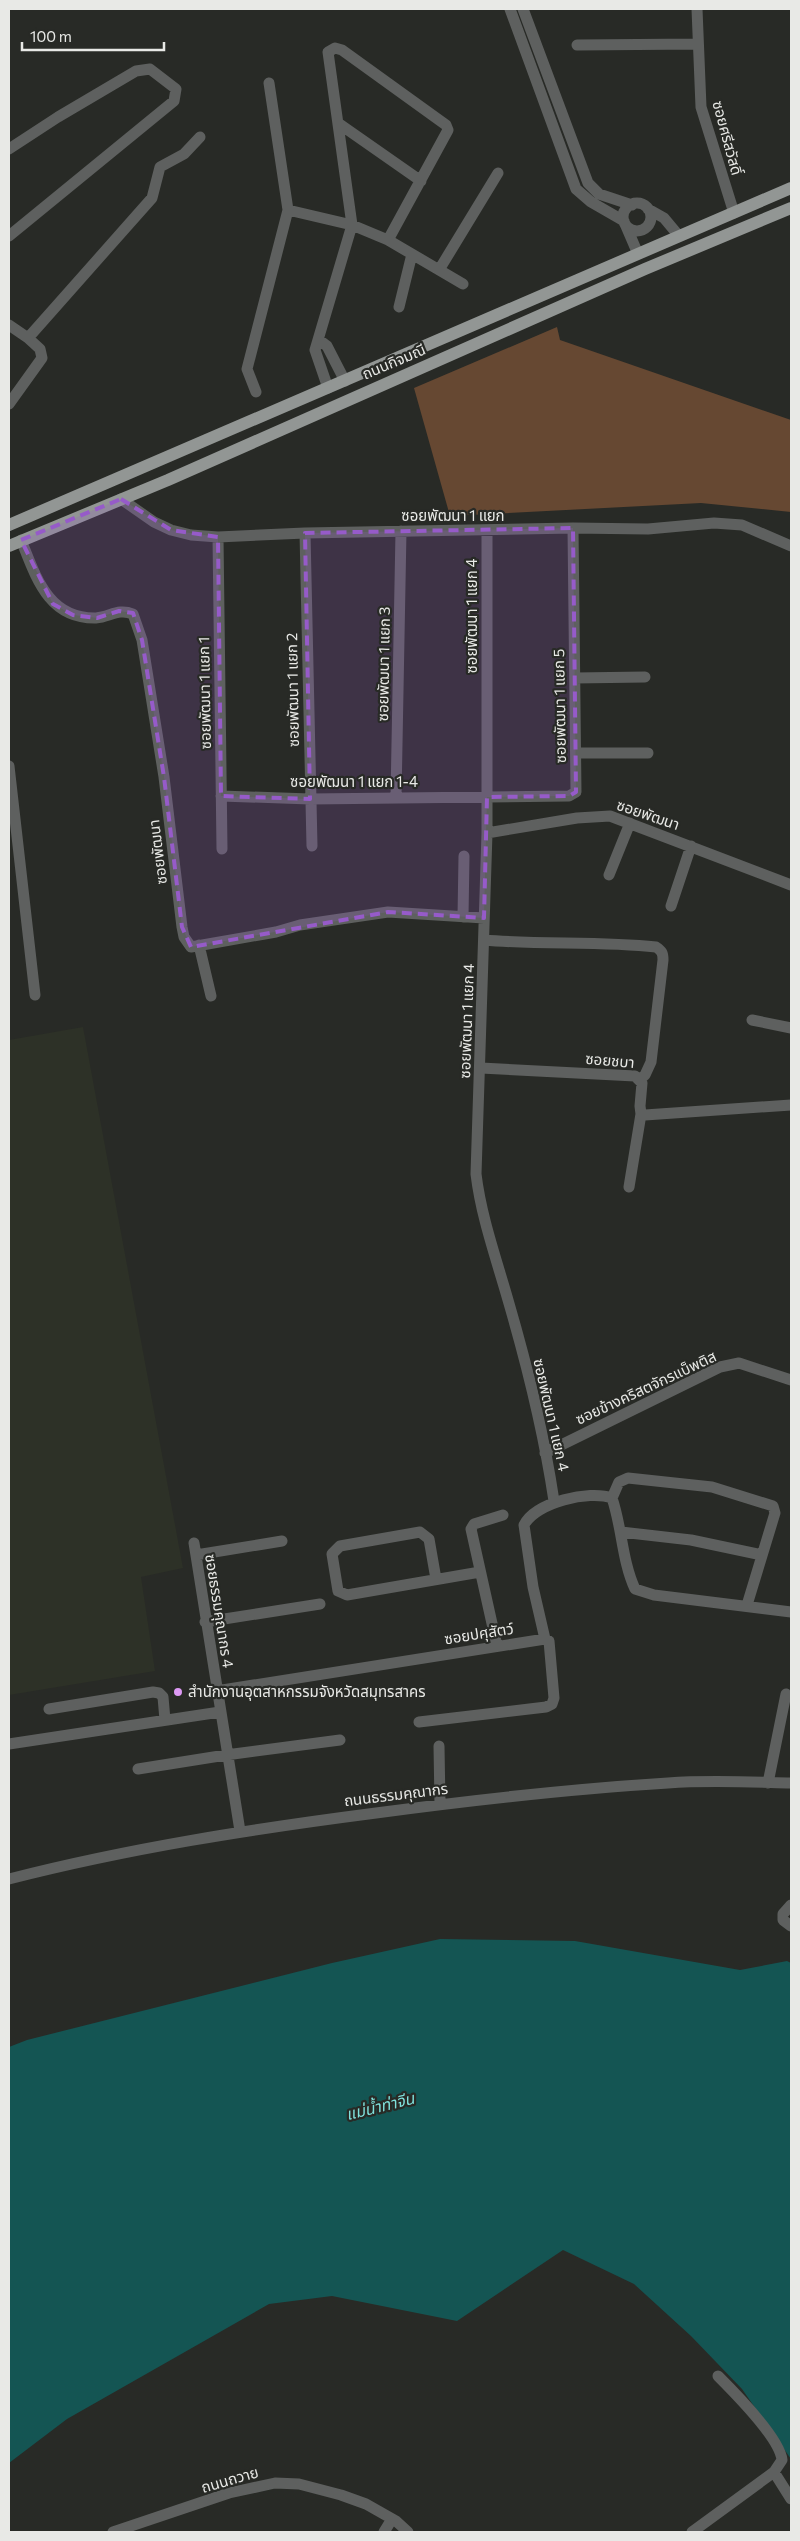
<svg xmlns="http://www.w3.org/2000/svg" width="800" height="2541" viewBox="0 0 800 2541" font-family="Commissioner,'Noto Sans Thai',sans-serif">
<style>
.built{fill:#2d3127}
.green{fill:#664832}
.water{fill:#145553}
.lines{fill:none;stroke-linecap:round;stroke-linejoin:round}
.minor{stroke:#5e605f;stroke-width:11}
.major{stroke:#929694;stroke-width:12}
.marked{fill:#965bc9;fill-opacity:0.2;stroke:#965bc9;stroke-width:4;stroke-dasharray:10 6;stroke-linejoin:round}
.poi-dot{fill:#dd99f4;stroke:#282a26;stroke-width:2}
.labels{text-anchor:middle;stroke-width:4.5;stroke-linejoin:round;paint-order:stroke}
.street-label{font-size:15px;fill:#e8e9e6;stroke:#282a26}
.poi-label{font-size:15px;fill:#e8e9e6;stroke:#282a26;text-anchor:start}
.water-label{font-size:16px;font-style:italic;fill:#7fe1dc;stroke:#282a26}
</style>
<rect width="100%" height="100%" fill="#282a26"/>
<!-- built -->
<path class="built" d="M 83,1027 L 183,1568 L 141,1577 L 155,1671 L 9,1695 L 9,1040 Z"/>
<!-- green -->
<path class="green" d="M 557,327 L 560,340 L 791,420 L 791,512 L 701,503 L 450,516 L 414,388 Z"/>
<!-- water -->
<path class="water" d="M 440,1939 L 575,1941 L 740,1970 L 787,1961 L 791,1963 L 791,2459 L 742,2389 L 691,2336 L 634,2284 L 563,2250 L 457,2321 L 332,2296 L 269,2304 L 67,2419 L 9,2463 L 9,2047 L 27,2040 L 332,1963 Z"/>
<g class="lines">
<!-- minor -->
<path class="minor" d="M 510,9 L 576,189 L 591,202 L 624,221
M 523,9 L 588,183 L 599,194 L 632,205
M 697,9 L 701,107 L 734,213
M 577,45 L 698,44
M 338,123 L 421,181
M 9,149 L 58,117 L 136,71 L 150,69 L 176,89 L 174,101 L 9,236
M623 217a14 14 0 1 1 28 0a14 14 0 1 1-28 0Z
M 648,209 L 664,218 L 679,236
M 288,210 L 352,225 L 388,240 L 463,284
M 626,226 L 638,254
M 439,270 L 498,173
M 399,307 L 412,254
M 9,325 L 28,338
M 319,340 L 327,346 L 345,381
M 328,388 L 315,350 L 352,225 L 328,52 L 335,48 L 342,50 L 446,125 L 448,130 L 388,240
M 256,392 L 247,369 L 288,210 L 269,83
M 9,404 L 42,358 L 40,349 L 28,338 L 152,198 L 160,167 L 184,154 L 200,137
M 121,499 L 154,522 L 171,530 L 191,535 L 218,537 L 305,533 L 573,528 L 648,529 L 714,523 L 742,525 L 791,546
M 487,531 L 487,833 L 476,1174 C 481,1216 496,1258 508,1300 C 527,1365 544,1434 554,1501
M 305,533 L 312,846
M 218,537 L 222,849
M 21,540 C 36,577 48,619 96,618 C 110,617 118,608 133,614 L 142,640 L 164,777 L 182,927 L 184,937 L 191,947 L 276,932 L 300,925 L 388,912 L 484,918
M 575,678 L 645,677
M 576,753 L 648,753
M 9,766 L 35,995
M 221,796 L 310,799 L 569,796 L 576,792 L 573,528
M 396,797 L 401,531
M 487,833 L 577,818 L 610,816 L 791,885
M 609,875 L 630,823
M 671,906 L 691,846
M 463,917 L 464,856
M 484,940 C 541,945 599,941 656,947 C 662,951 663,953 663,960 L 651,1062 L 645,1075 L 640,1079
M 199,945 L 211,996
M 752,1020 L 791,1028
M 481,1068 L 635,1076 L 642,1083 L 640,1106 L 641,1114 L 645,1115 L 791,1105
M 629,1187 L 641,1114
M 545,1453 L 720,1367 L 739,1363 L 791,1380
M 612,1498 L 619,1482 L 628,1478 L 712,1487 L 773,1506 L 775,1513 L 747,1605
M 621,1532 L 691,1540 L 762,1555
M 194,1543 L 240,1831
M 196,1555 L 282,1541
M 436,1579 L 429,1539 L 420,1532 L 340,1546 L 332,1554 L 338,1591 L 347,1595 L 480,1572
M 205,1622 L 320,1604
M 545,1639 L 533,1587 L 524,1525 C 536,1502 589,1490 612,1498 C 622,1527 622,1561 635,1589 L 654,1595 L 791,1612
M 497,1646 L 471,1529 L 474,1524 L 503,1515
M 216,1691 L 545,1639 L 549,1641 L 554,1698 L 552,1704 L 546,1707 L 419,1722
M 49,1709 L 153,1692 L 159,1693 L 163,1697 L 165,1720
M 9,1744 L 220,1712
M 439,1746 L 440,1804
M 138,1769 L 226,1755 L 340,1740
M 768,1783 L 786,1694
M 9,1879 C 130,1848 252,1829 376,1813 C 473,1800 570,1789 668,1783 C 709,1780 750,1782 791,1783
M 791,1905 L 783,1914 L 783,1920 L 791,1926
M 774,2472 L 791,2499
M 113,2532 L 229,2493 L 275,2483 L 299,2484 L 341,2495 L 366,2504 L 396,2521 L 408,2532
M 384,2532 L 392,2519
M 692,2532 L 774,2472 L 782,2460 C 780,2438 734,2392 718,2376"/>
<!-- major -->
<path class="major" d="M 9,525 L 791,188
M 9,546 L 168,480 L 645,269 L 791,208"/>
</g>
<!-- marked area -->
<path class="marked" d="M 121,499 L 171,530 L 218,537 L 221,796 L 310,799 L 305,533 L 573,528 L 576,792 L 569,796 L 487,797 L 484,918 L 388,912 L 191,947 L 182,927 L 164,777 L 142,640 L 133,613 L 119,611 L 97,618 L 73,615 L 53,604 L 21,540 Z"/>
<!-- markers -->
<circle class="poi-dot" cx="178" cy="1692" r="5"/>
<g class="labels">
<!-- street labels -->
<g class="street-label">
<text transform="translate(727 138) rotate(75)" y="5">ซอยศรีสวัสดิ์</text>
<text transform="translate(394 362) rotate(-23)" y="5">ถนนกิจมณี</text>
<text x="453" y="521">ซอยพัฒนา 1 แยก</text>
<text transform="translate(472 616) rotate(-90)" y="5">ซอยพัฒนา 1 แยก 4</text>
<text transform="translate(384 664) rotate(-89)" y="5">ซอยพัฒนา 1 แยก 3</text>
<text transform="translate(293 690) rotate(-91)" y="5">ซอยพัฒนา 1 แยก 2</text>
<text transform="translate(205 693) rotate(-91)" y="5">ซอยพัฒนา 1 แยก 1</text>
<text transform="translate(560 706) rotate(-91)" y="5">ซอยพัฒนา 1 แยก 5</text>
<text x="354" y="787">ซอยพัฒนา 1 แยก 1-4</text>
<text transform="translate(648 815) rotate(19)" y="5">ซอยพัฒนา</text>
<text transform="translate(158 852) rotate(-97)" y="5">ซอยพัฒนา</text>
<text transform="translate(467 1021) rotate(-88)" y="5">ซอยพัฒนา 1 แยก 4</text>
<text transform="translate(610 1061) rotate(5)" y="5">ซอยชบา</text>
<text transform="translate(646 1388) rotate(-25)" y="5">ซอยข้างคริสตจักรแบ็พติส</text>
<text transform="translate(551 1415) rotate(77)" y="5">ซอยพัฒนา 1 แยก 4</text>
<text transform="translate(219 1611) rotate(81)" y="5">ซอยธรรมคุณากร 4</text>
<text transform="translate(479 1634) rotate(-9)" y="5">ซอยปศุสัตว์</text>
<text transform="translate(396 1795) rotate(-7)" y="5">ถนนธรรมคุณากร</text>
<text transform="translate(230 2480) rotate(-16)" y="5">ถนนถวาย</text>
</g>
<!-- poi labels -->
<g class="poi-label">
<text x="188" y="1697">สำนักงานอุตสาหกรรมจังหวัดสมุทรสาคร</text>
</g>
<!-- water labels -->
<g class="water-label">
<text transform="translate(380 2106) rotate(-14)" y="6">แม่น้ำท่าจีน</text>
</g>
</g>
<!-- border -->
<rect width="800" height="2541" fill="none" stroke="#e8e9e6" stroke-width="20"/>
<!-- scale -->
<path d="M22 42v8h142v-8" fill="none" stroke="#e8e9e6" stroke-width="2.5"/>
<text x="30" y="42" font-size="15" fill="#e8e9e6" stroke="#282a26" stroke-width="4" paint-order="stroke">100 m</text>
</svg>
